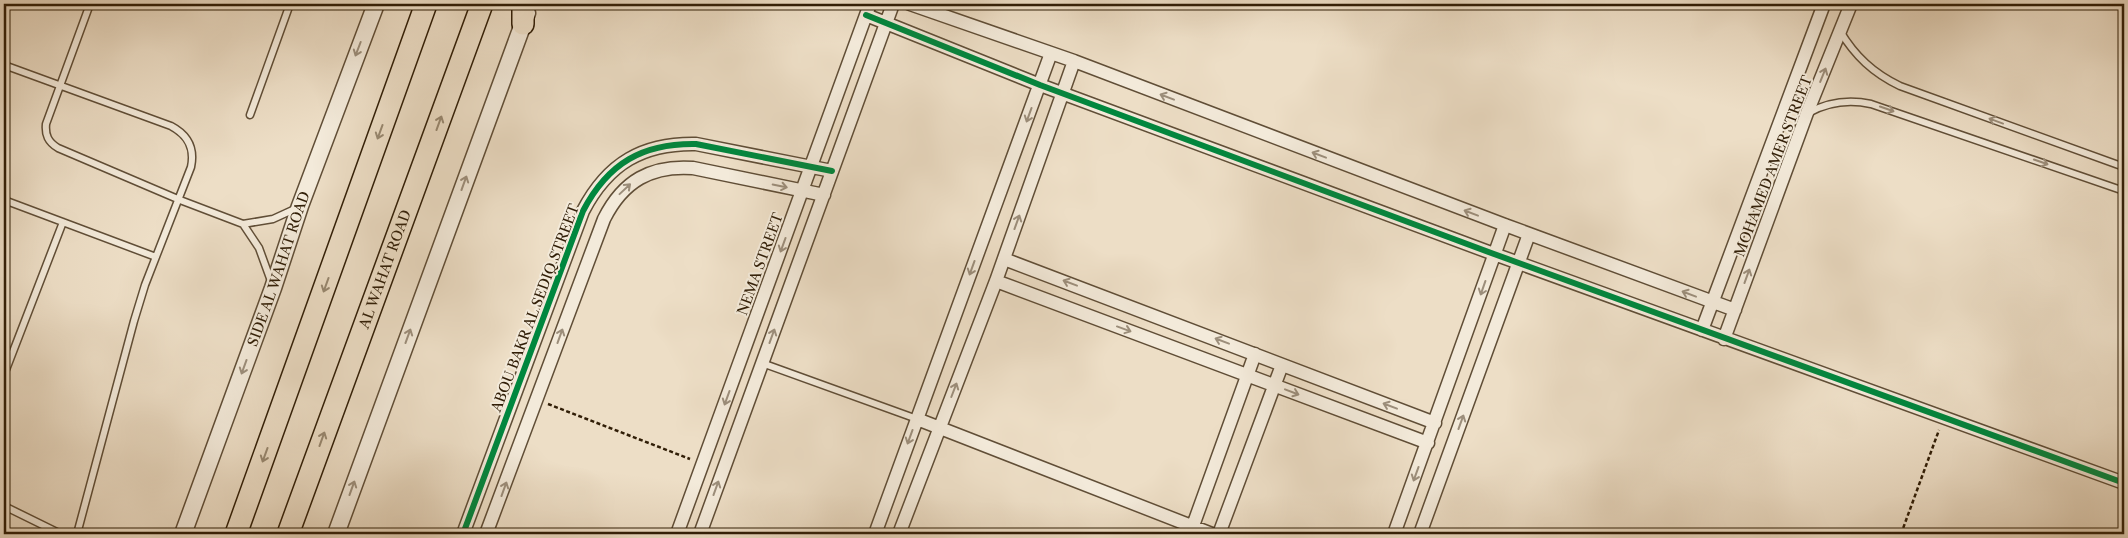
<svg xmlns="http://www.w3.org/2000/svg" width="2128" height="538" viewBox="0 0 2128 538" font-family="'Libre Caslon Text',serif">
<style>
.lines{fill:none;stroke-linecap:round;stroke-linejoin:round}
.service-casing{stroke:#604e37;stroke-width:9}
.minor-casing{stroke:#604e37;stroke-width:15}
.tertiary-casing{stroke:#604e37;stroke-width:19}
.trunk-casing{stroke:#311e07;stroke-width:24}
.path{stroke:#311e07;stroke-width:2.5;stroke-dasharray:4 2.5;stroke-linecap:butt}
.service{stroke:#f3eada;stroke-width:6}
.minor{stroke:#f3eada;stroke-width:12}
.tertiary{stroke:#f3eada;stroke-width:16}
.trunk{stroke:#eddec6;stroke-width:21}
.cycleway-casing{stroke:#f3eada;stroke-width:9}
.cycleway{stroke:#00873e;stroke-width:6}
.oneway{stroke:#9c8e7b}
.oneway2{stroke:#988870}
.labels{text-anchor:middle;stroke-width:4;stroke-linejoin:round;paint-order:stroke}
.street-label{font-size:14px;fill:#311e07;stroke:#f3eada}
</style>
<rect width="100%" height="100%" fill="#eddec6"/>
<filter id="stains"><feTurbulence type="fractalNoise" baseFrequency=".004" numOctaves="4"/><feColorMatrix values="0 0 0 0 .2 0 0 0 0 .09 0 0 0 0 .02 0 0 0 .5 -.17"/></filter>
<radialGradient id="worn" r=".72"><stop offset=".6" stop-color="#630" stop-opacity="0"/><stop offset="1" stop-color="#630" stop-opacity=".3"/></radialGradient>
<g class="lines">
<defs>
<path id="service" d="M 90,4 L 46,124 C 45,135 48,142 58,148 L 180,200 L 243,224 L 259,248 L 271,281
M 1840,31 C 1855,56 1873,73 1900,86 L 2124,167
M 4,65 L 171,126 C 188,135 195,148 191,167 L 145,285 L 134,321 L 77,534
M 1808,113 C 1828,102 1848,99 1871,104 L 2124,191
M 250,115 L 290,4
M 4,200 L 156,257
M 243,224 L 273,219 L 297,208
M 762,363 L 917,419
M 4,375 L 63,222
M 4,506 L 61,534"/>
<path id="minor" d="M 910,4 L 1074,61 L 1505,225 L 1735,310
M 866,15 L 1040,85 L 1494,254 L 2124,483
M 1004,259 L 1435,423
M 996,281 L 1428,443
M 1702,330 L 1824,4
M 1724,339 L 1807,113 L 1851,4
M 917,419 L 1212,534
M 463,534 L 583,211 C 608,163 643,143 696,144 L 832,171
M 486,534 L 604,219 C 623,181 651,165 693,168 L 824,195
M 677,534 L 870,4
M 700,534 L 893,4
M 875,534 L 1051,53
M 899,534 L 996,281 L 1074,61
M 1190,534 L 1255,354
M 1219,534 L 1282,365
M 1394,534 L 1505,225
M 1420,534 L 1529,234"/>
<g id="tertiary">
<path id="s1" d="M 183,534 L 273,288 L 300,206 L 376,4"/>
<path d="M 336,534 L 527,13"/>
</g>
<g id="trunk">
<path d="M 523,4 L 523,24"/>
<path d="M 236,534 L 426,4"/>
<path id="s2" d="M 288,534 L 482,4"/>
</g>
</defs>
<!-- service casing -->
<use href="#service" class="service-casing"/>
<!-- minor casing -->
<use href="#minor" class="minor-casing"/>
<!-- tertiary casing -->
<use href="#tertiary" class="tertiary-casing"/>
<!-- trunk casing -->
<use href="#trunk" class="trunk-casing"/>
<!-- path -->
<path class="path" d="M 548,404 L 690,459
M 1901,534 L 1939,430"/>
<!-- service -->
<use href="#service" class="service"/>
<!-- minor -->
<use href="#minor" class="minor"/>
<!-- tertiary -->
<use href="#tertiary" class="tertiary"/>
<!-- trunk -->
<use href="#trunk" class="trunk"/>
<defs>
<path id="cycleway" d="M 866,15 L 1040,85 L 1494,254 L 2124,483
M 463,534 L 583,211 C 608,163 643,143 696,144 L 832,171"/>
</defs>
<!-- cycleway casing -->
<use href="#cycleway" class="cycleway-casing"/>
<!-- cycleway -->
<use href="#cycleway" class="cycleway"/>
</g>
<!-- one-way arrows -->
<defs><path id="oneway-shaft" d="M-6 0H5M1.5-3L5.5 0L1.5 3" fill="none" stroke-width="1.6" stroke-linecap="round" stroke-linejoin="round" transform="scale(1.25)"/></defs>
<g class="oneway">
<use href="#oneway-shaft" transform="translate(358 49) rotate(111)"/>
<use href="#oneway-shaft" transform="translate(1823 75) rotate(-68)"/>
<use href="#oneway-shaft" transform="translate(1167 97) rotate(-159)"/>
<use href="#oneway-shaft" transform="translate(1887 109) rotate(19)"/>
<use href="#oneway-shaft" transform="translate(1029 115) rotate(110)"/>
<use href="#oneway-shaft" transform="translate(1996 121) rotate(-160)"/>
<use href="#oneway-shaft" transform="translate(1319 155) rotate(-159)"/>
<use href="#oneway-shaft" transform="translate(2041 162) rotate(19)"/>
<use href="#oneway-shaft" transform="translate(464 183) rotate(-70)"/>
<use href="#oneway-shaft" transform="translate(780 186) rotate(12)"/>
<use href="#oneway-shaft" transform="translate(625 189) rotate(-43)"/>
<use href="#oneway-shaft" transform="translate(1471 213) rotate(-159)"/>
<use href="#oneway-shaft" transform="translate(1017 222) rotate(-70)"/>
<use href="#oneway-shaft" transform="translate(783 245) rotate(110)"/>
<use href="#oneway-shaft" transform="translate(972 268) rotate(110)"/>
<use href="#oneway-shaft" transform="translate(1747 276) rotate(-70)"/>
<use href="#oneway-shaft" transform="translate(1070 283) rotate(-159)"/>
<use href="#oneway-shaft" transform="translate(1483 288) rotate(109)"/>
<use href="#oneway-shaft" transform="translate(1689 294) rotate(-159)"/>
<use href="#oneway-shaft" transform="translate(1124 329) rotate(20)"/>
<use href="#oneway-shaft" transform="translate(408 336) rotate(-70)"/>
<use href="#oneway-shaft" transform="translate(560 336) rotate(-70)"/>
<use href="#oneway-shaft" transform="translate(772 336) rotate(-70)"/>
<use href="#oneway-shaft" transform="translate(1222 341) rotate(-159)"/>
<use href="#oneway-shaft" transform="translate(244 367) rotate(110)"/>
<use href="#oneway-shaft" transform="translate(954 390) rotate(-69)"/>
<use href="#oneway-shaft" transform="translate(1292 392) rotate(21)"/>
<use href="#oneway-shaft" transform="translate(727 398) rotate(110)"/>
<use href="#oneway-shaft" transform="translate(1390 406) rotate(-159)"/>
<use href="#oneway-shaft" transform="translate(1461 422) rotate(-70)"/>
<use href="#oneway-shaft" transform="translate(910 437) rotate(110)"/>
<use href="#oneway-shaft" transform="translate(1416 474) rotate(110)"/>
<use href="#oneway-shaft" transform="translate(352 488) rotate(-70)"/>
<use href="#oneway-shaft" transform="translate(716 488) rotate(-70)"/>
<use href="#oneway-shaft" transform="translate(504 489) rotate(-70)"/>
</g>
<g class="oneway2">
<use href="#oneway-shaft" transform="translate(439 123) rotate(-70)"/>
<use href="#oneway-shaft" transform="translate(380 132) rotate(110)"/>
<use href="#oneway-shaft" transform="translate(326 285) rotate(110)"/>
<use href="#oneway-shaft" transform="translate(322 439) rotate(-70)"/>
<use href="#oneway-shaft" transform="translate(265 455) rotate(110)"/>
</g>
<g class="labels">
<!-- street labels -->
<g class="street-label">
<text transform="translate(1773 166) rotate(-69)" y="5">MOHAMED AMER STREET</text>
<text transform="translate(760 264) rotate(-70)" y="5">NEMA STREET</text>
<text dy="5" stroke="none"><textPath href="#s1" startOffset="282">SIDE AL WAHAT ROAD</textPath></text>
<text dy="5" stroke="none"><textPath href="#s2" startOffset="282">AL WAHAT ROAD</textPath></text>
<text transform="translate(535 308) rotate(-69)" y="5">ABOU BAKR AL SEDIQ STREET</text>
</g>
</g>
<!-- margin -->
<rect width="2128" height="538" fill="none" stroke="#eddec6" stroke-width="20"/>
<rect x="5" y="5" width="2118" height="528" fill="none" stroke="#311e07" stroke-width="2.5"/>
<rect x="10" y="10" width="2108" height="518" fill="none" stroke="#311e07"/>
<rect width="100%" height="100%" filter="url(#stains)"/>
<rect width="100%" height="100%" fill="url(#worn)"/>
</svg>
